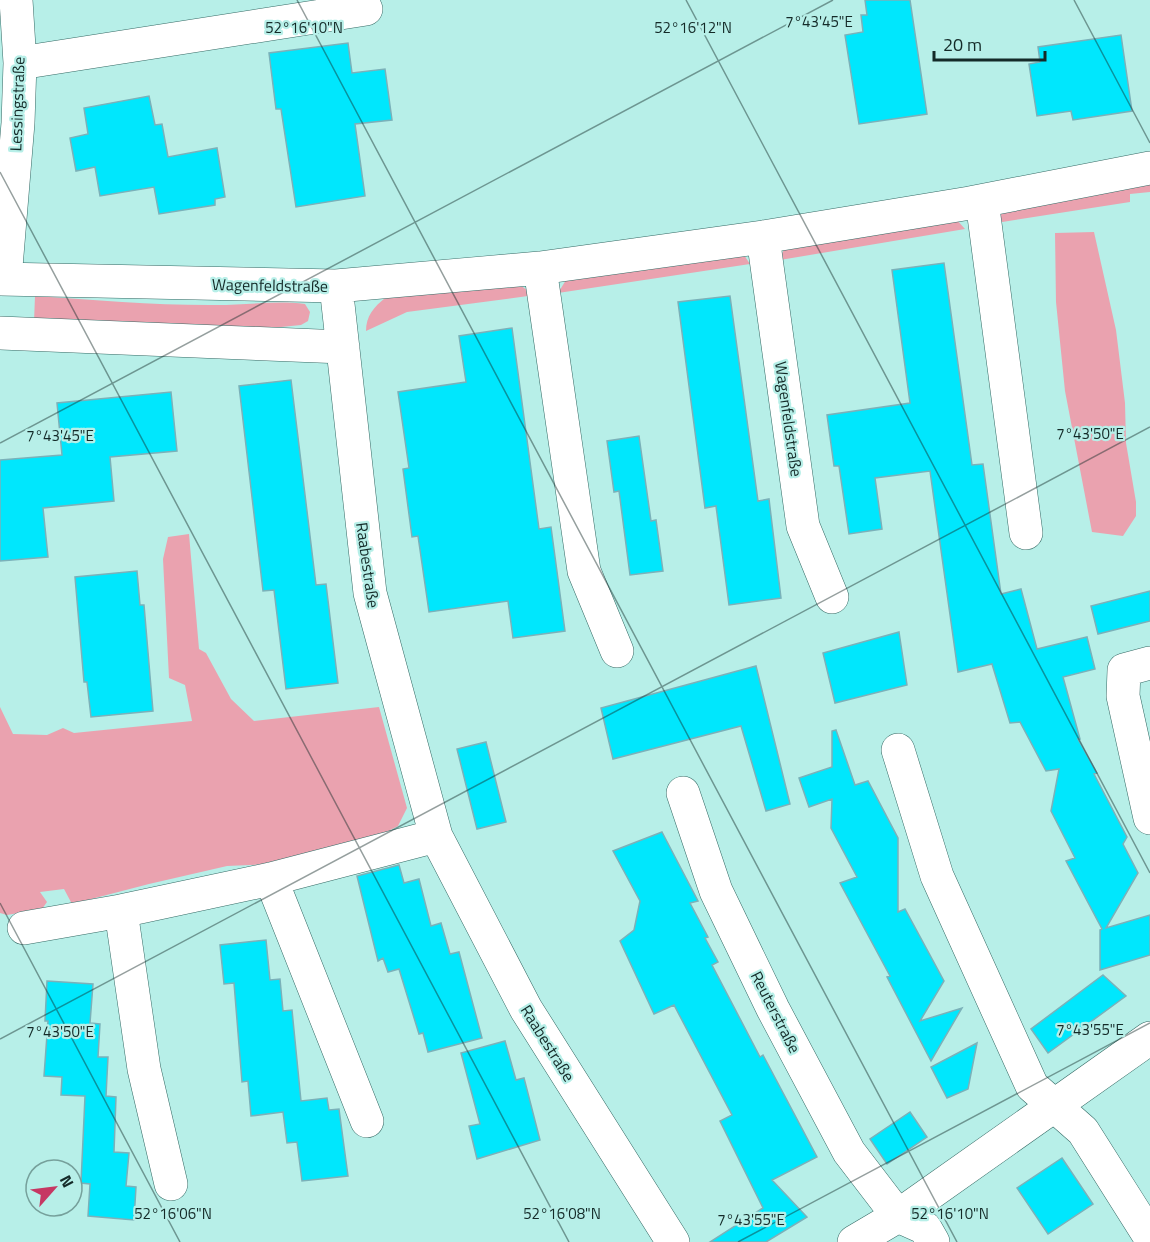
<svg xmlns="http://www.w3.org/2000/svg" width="1150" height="1242" viewBox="0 0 1150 1242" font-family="'Titillium Web',sans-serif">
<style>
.green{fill:#eaa2af}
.building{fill:#00e7fd;stroke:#7bb1b9;stroke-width:1.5}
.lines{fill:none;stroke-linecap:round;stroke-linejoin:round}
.minor-casing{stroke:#356a65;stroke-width:34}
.minor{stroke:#fff;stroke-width:33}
.ticks{fill:none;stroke:#142a28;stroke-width:1.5;stroke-opacity:0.45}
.labels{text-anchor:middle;stroke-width:4.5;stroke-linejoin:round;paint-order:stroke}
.street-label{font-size:16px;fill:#142a28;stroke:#b7efe8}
.ticks-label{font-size:15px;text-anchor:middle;fill:#142a28;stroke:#b7efe8;stroke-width:4.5;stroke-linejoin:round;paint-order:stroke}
</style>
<rect width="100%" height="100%" fill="#b7efe8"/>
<!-- green -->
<path class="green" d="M 1150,183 L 1150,192 L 1130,194 L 1130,202 L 996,223 L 998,217 L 1005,211 Z
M 956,219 L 965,229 L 780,260 L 783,251 L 791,245 Z
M 1094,232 L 1116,330 L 1125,403 L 1126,443 L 1136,502 L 1136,516 L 1123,536 L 1092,532 L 1065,391 L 1056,302 L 1055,233 Z
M 744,255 L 750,264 L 558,293 L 566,280 Z
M 517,283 L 527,290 L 528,296 L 407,312 L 366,331 C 366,316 374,307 385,298 Z
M 35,296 C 93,300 151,305 209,305 C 241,306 274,300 305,304 L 310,312 L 308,321 L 301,325 L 231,332 L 34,322 Z
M 189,534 L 199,649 L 206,653 L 231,699 L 254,721 L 379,707 L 407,808 L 398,826 L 377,837 L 273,864 L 227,866 L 149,884 L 72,904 L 64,889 L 40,892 L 47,902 L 42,909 L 7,915 L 0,913 L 0,707 L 13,734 L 47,735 L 63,728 L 74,733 L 192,721 L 185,685 L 169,678 L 163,559 L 168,537 Z"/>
<!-- building -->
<path class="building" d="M 865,0 L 910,0 L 927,114 L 859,124 L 845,35 L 863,32 L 861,15 L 867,15 Z
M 1121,35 L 1132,111 L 1073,120 L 1071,111 L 1037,116 L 1029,64 L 1040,62 L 1038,47 Z
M 348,43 L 352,73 L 385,69 L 392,120 L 355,124 L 365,196 L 296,207 L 281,109 L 276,109 L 269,53 Z
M 149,96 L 155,125 L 162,124 L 168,157 L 217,148 L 225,197 L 215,199 L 215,205 L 159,214 L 154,187 L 100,196 L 95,167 L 76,171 L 70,138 L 88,134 L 84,108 Z
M 944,263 L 972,465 L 983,464 L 1001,594 L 1021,589 L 1037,649 L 1087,637 L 1095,669 L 1063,677 L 1080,739 L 1078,739 L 1097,773 L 1094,774 L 1127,837 L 1123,844 L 1138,873 L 1106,928 L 1150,915 L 1150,955 L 1100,970 L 1100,930 L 1102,929 L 1066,861 L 1075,858 L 1051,811 L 1059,769 L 1046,771 L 1020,722 L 1010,723 L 992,664 L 958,672 L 930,471 L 875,478 L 882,529 L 849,534 L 839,466 L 834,466 L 827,415 L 910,403 L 892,270 Z
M 730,296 L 758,501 L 769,499 L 781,598 L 729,605 L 716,506 L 705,508 L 678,302 Z
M 512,328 L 539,529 L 551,527 L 565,631 L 513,638 L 508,601 L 429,612 L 418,536 L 412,537 L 403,469 L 409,468 L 398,392 L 466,382 L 459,336 Z
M 291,380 L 316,585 L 326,584 L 338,683 L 286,689 L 274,590 L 263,591 L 239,386 Z
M 171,392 L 177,451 L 110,457 L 114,501 L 43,508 L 48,557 L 0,561 L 0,460 L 62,455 L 57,403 Z
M 639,436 L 651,521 L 656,520 L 663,571 L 630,575 L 619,491 L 614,492 L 607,441 Z
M 137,571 L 140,605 L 144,605 L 153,711 L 91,717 L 87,682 L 84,682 L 75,577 Z
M 1150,591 L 1150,621 L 1098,634 L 1091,606 Z
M 899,632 L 907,685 L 835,703 L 823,653 Z
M 756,666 L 790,804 L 766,811 L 741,726 L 613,759 L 601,708 Z
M 836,730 L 855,785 L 868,781 L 898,838 L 898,912 L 905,909 L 944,981 L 920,1021 L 962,1008 L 931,1061 L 887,977 L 890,976 L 840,883 L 857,877 L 831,828 L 832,799 L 809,807 L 799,778 L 832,767 L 832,731 Z
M 486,742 L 506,822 L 477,829 L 457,749 Z
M 662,832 L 698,901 L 690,903 L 708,937 L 705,938 L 718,962 L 712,965 L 760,1057 L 763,1055 L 817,1157 L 772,1180 L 807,1217 L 766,1242 L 710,1242 L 763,1208 L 720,1121 L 732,1115 L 674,1005 L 654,1014 L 620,941 L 634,930 L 640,901 L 613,851 Z
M 399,865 L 404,883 L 419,879 L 431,926 L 441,923 L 450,954 L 459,952 L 482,1038 L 428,1052 L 423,1033 L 419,1034 L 399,969 L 388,972 L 383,958 L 378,961 L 357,876 Z
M 266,940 L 270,980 L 280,979 L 283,1011 L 292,1010 L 301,1101 L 327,1098 L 329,1110 L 339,1109 L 348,1176 L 302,1181 L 297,1142 L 287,1143 L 283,1112 L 251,1116 L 248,1081 L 242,1082 L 234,983 L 224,984 L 220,945 Z
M 1103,975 L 1126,996 L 1048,1053 L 1031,1029 Z
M 47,981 L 93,984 L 90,1023 L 100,1024 L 98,1057 L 108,1057 L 106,1096 L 116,1097 L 114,1152 L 129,1153 L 126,1186 L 136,1187 L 134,1220 L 88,1216 L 90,1184 L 81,1183 L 85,1096 L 61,1095 L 62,1077 L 44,1076 L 48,1021 L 45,1021 Z
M 505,1041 L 516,1080 L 524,1078 L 540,1140 L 477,1159 L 469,1126 L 480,1124 L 461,1053 Z
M 977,1043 L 968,1089 L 947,1098 L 931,1067 Z
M 910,1112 L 927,1137 L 887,1164 L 870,1139 Z
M 1062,1158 L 1093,1204 L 1048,1234 L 1017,1188 Z"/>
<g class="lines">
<defs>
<path id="minor" d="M 20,63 L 366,9
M 982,201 L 1026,533
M 763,237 L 803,526 L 832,597
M 540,268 L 584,571 L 617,651
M 0,279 L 336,286 L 540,268 L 763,237 L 970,203 L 1150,168
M 5,279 L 18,123 L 20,63 L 16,0
M 336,286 L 370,593 L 436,836 L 526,1009 L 673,1242
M 0,333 L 343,347
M 1150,663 L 1124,670 L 1123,696 L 1150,818
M 898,750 L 937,876 L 1032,1086 L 1083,1131 L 1150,1237
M 683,793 L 716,891 L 773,1009 L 849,1152 L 898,1216 L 925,1228 L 933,1242
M 271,879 L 367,1121
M 121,911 L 271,879 L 436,836
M 24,928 L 121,911 L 144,1069 L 171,1184
M 854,1242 L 898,1216 L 1150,1038"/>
</defs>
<!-- minor casing -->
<use href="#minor" class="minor-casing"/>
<!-- minor -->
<use href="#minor" class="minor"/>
</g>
<!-- ticks -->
<path class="ticks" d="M 297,0 L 957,1242M 686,0 L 1150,873M 1074,0 L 1150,143M 0,172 L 569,1242M 0,443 L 833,0M 0,903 L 180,1242M 0,1039 L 1150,427M 738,1242 L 1150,1023"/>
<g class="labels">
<!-- street labels -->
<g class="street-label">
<text transform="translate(17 104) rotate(-88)" y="6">Lessingstraße</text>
<text transform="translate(270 285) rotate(1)" y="6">Wagenfeldstraße</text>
<text transform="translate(789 419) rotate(82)" y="6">Wagenfeldstraße</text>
<text transform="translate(368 565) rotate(82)" y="6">Raabestraße</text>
<text transform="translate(776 1012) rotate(63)" y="6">Reuterstraße</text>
<text transform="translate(548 1043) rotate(58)" y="6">Raabestraße</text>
</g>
</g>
<g class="ticks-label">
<text x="819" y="27">7°43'45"E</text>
<text x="304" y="33">52°16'10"N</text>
<text x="693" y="33">52°16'12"N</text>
<text x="1090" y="439">7°43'50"E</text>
<text x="60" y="441">7°43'45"E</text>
<text x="1090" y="1035">7°43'55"E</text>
<text x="60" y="1037">7°43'50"E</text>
<text x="173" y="1219">52°16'06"N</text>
<text x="562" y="1219">52°16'08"N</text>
<text x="950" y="1219">52°16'10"N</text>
<text x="751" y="1225">7°43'55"E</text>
</g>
<!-- north arrow -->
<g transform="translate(54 1188) rotate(62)"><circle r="28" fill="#b7efe8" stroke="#76a09b" stroke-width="1.5"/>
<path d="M0-4.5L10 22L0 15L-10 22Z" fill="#c63863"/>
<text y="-9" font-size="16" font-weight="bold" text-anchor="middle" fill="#142a28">N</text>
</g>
<!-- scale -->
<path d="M934 51v9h111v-9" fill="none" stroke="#142a28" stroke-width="3"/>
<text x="943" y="51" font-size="18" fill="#142a28" stroke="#b7efe8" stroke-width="4.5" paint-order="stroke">20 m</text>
</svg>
